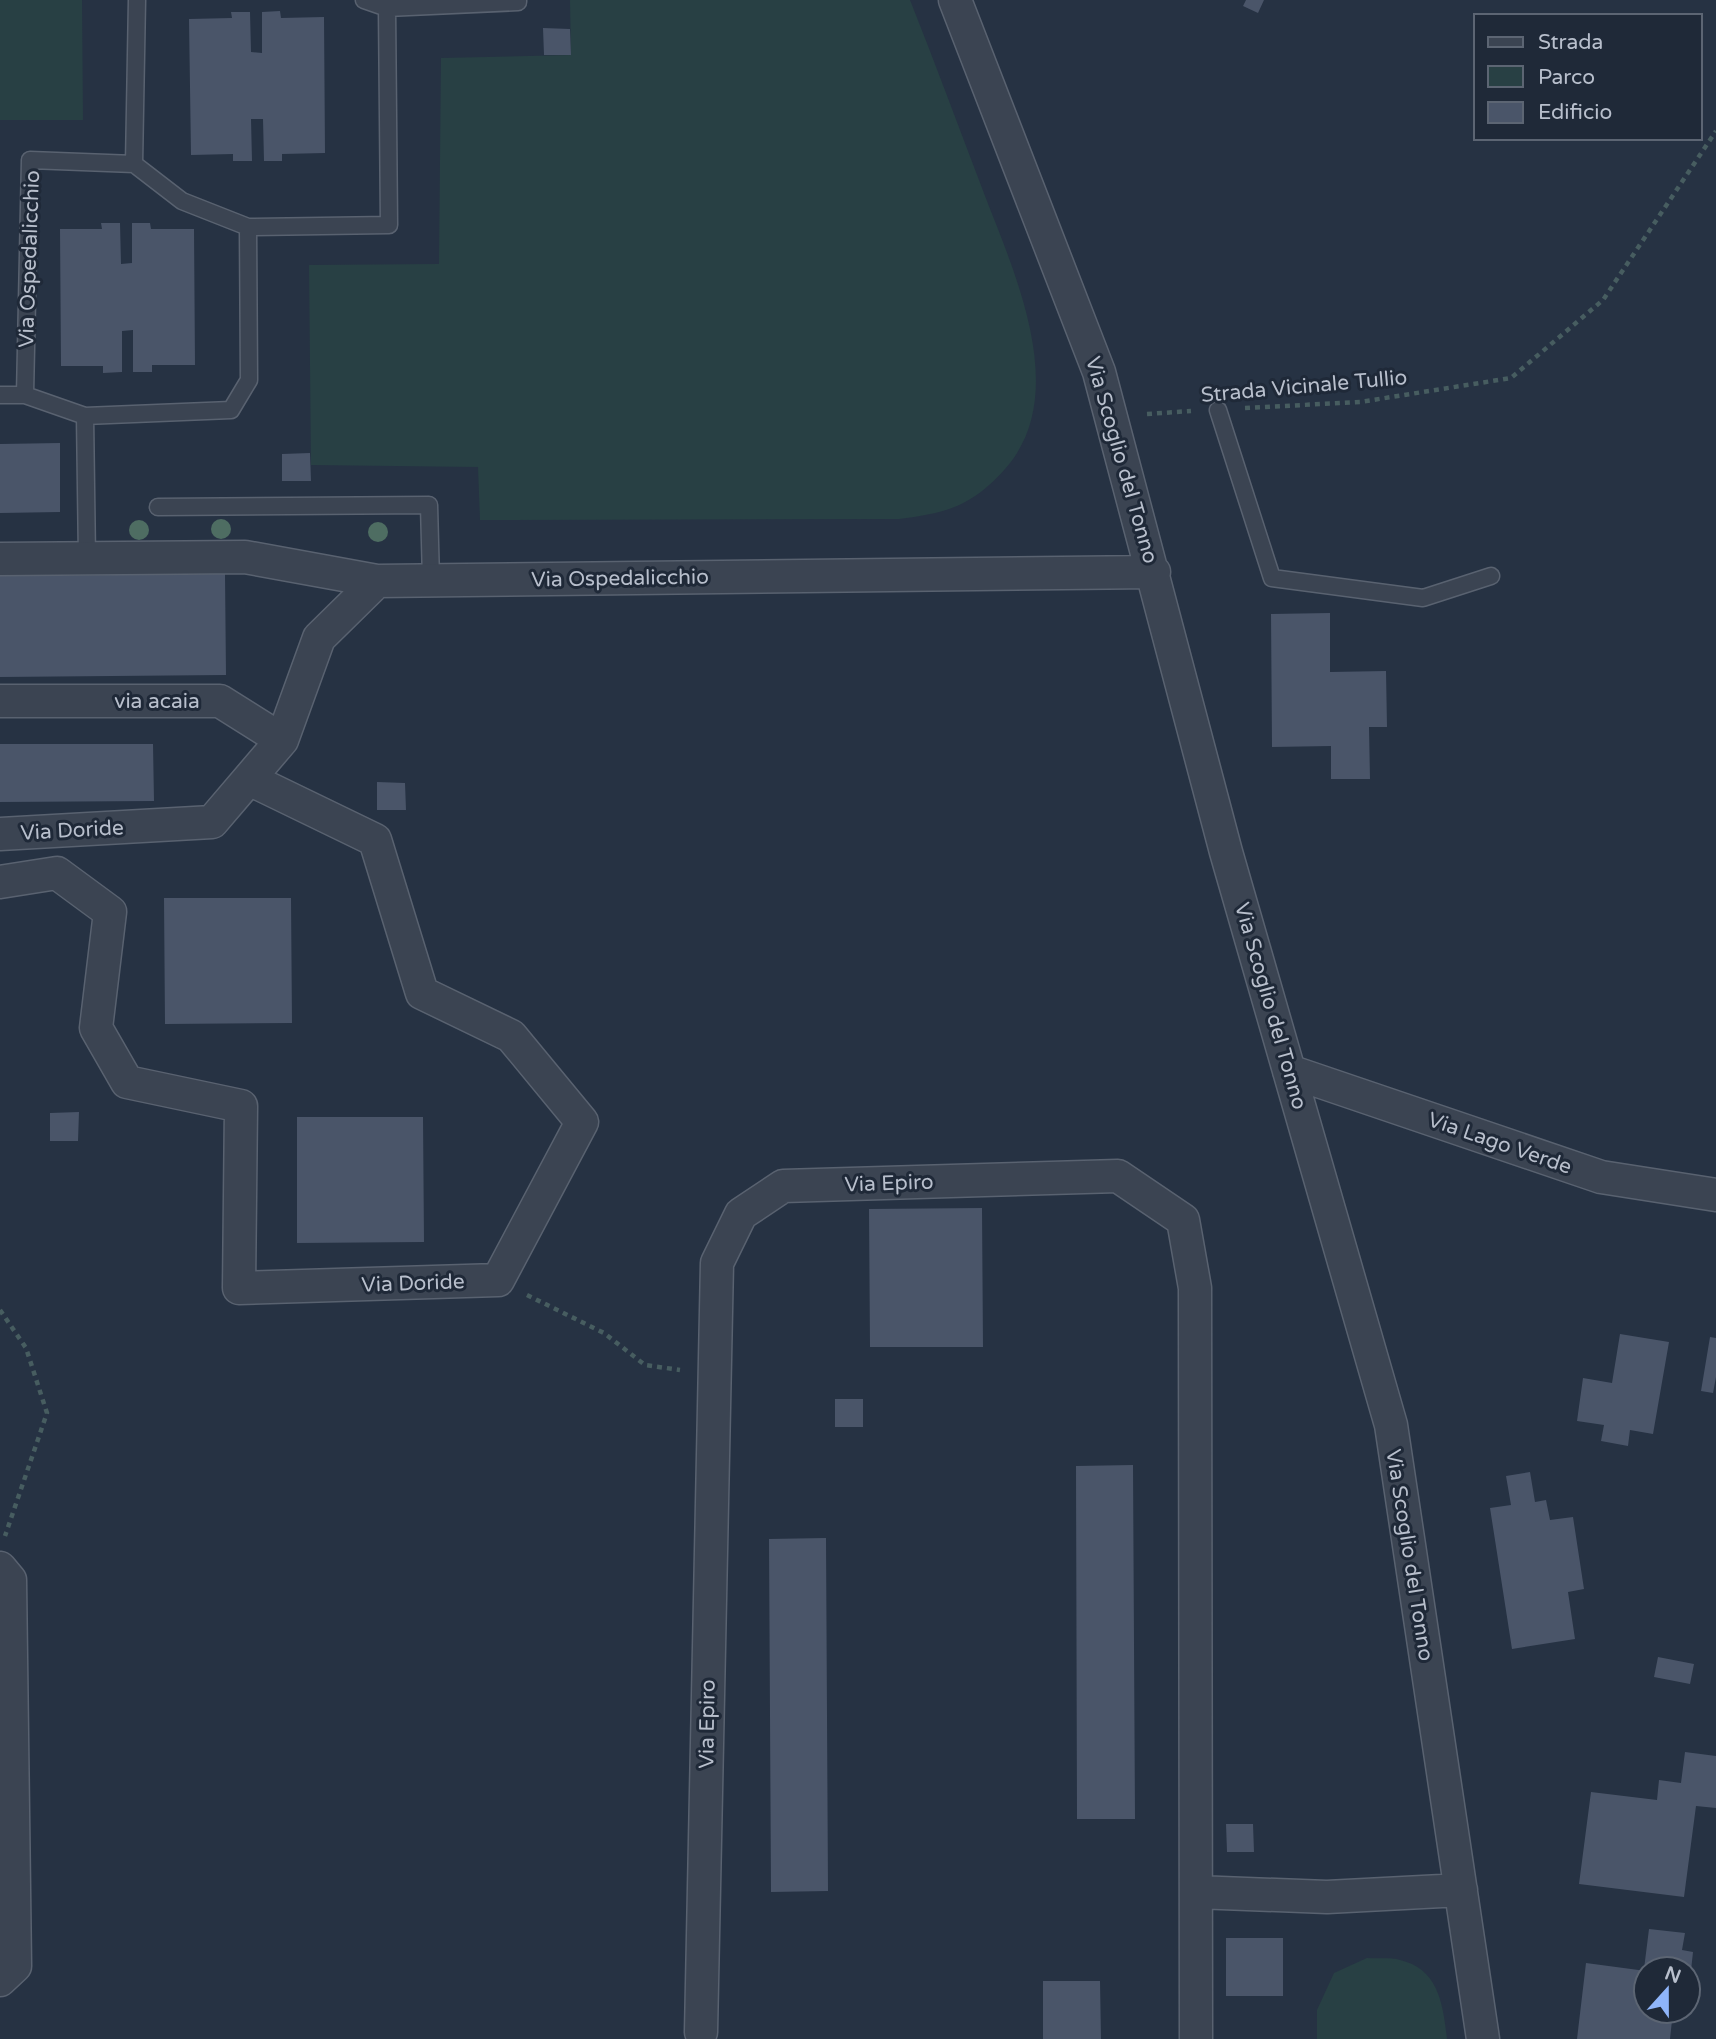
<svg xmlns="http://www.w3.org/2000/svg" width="1716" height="2039" viewBox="0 0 1716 2039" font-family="'Varela Round',sans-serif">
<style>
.green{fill:#284044}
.building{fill:#4a5569}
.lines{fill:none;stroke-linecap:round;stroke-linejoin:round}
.lane-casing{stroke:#596270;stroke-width:19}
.street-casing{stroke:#596270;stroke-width:35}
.path{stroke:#475d60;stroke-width:4.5;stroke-dasharray:5 5;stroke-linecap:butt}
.lane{stroke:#3b4452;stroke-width:16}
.street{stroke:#3b4452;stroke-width:32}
.tree{fill:#4e6d62}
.labels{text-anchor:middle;stroke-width:6;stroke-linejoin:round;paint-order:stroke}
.street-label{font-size:21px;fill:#b8bfcc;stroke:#1f2938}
</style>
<rect width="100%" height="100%" fill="#263243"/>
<!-- green -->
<path class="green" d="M 0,0 L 82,0 L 83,120 L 0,120 Z
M 570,0 L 910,0 C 935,63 958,125 982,188 C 1012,268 1073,393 1005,469 C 972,506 947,513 899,519 L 480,520 L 478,467 L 311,465 L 309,265 L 439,264 L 441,58 L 571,55 Z
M 1367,1958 C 1377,1959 1390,1957 1400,1960 C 1439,1969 1443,2005 1447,2039 L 1317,2039 L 1317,2010 L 1334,1973 Z"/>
<!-- building -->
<path class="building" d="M 1246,0 L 1264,0 L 1258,13 L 1243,6 Z
M 280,11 L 281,18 L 324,17 L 325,153 L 282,154 L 282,161 L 264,161 L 263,119 L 251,119 L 252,161 L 233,161 L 233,154 L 191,155 L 189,19 L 232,18 L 231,12 L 250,12 L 251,52 L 262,53 L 262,12 Z
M 543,28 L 570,29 L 571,55 L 544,55 Z
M 101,223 L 120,223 L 121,264 L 132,263 L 132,223 L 150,223 L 151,229 L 194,229 L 195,365 L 152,365 L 152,372 L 133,372 L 133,330 L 122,331 L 122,372 L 103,373 L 103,366 L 61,366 L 60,229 L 102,229 Z
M 60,443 L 60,512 L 0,513 L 0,444 Z
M 310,453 L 311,481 L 282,481 L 282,454 Z
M 225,574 L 226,675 L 0,677 L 0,576 Z
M 1330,613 L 1330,672 L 1386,671 L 1387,727 L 1369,727 L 1370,779 L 1331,779 L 1331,746 L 1272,747 L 1271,614 Z
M 0,744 L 153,744 L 154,801 L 0,802 Z
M 377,782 L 405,783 L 406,810 L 377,810 Z
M 164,898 L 291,898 L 292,1023 L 165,1024 Z
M 79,1112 L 78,1141 L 50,1141 L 50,1113 Z
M 297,1117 L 423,1117 L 424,1242 L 297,1243 Z
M 982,1208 L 983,1347 L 870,1347 L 869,1209 Z
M 1620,1334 L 1669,1342 L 1653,1434 L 1630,1430 L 1628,1446 L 1601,1441 L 1604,1425 L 1577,1421 L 1583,1378 L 1612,1383 Z
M 1710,1337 L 1716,1338 L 1716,1377 L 1713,1393 L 1701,1391 Z
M 835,1399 L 863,1399 L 863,1427 L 835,1427 Z
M 1133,1465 L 1135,1819 L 1077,1819 L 1076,1466 Z
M 1530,1472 L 1535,1502 L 1546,1500 L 1550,1520 L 1573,1517 L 1584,1589 L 1568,1592 L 1575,1639 L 1512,1649 L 1490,1508 L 1511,1505 L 1506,1476 Z
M 826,1538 L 828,1891 L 771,1892 L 769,1539 Z
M 1658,1657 L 1694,1664 L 1690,1684 L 1654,1677 Z
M 1685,1752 L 1716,1756 L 1716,1808 L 1696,1806 L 1684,1897 L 1579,1884 L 1591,1792 L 1657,1800 L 1659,1780 L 1681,1783 Z
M 1226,1824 L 1253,1824 L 1254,1852 L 1227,1852 Z
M 1649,1929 L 1685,1933 L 1682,1950 L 1693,1952 L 1690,1980 L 1688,1969 L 1644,1969 Z
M 1226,1938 L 1283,1938 L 1283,1996 L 1226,1996 Z
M 1586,1963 L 1646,1971 L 1646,2011 L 1673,2011 L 1670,2039 L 1577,2039 Z
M 1043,1981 L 1100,1981 L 1101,2039 L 1043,2039 Z"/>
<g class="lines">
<defs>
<path id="lane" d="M 137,0 L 134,164 L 30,160 L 25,395 L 85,416 L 231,410 L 249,380 L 248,227 L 389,225 L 387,8 L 518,2 L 518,0
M 364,0 L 387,8
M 134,164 L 182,201 L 248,227
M 0,395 L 25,395
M 1218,410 L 1272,578 L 1423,598 L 1491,576
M 85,416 L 87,559
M 158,507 L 429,505 L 431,580"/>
<path id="street" d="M 955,0 L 1099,372 L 1226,852 L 1391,1425 L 1483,2039
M 0,559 L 245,557 L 377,581 L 1154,572
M 0,701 L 220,701 L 282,740
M 0,834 L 212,822 L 282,740 L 319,638 L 377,581
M 0,882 L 57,873 L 110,912 L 96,1028 L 127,1082 L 241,1106 L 239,1288 L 498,1280 L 582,1122 L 511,1036 L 422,993 L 375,840 L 249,779
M 1289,1071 L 1601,1177 L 1716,1195
M 0,1568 L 10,1580 L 15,1966 L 0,1980
M 1196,1892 L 1327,1897 L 1461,1890
M 701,2032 L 717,1263 L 741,1214 L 783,1186 L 1118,1176 L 1183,1220 L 1195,1288 L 1196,2039"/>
</defs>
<!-- lane casing -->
<use href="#lane" class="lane-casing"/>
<!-- street casing -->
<use href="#street" class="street-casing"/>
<!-- path -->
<path class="path" d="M 1245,408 L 1360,402 L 1511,378 L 1603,300 L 1716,131
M 1147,414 L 1191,411
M 527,1295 L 604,1333 L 645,1365 L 680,1370
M 0,1310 L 26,1348 L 47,1413 L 5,1536"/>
<!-- lane -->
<use href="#lane" class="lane"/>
<!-- street -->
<use href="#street" class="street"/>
</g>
<!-- trees -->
<g class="tree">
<circle cx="221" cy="529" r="10"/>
<circle cx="139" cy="530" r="10"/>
<circle cx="378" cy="532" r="10"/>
</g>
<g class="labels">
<!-- street labels -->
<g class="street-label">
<text transform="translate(29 259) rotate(-88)" y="7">Via Ospedalicchio</text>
<text transform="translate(1304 386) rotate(-5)" y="7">Strada Vicinale Tullio</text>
<text transform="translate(1122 460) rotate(74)" y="7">Via Scoglio del Tonno</text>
<text transform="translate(620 578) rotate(-1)" y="7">Via Ospedalicchio</text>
<text x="157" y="708">via acaia</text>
<text transform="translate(72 830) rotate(-3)" y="7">Via Doride</text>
<text transform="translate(1271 1006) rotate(74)" y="7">Via Scoglio del Tonno</text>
<text transform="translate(1500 1143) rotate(19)" y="7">Via Lago Verde</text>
<text transform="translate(889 1183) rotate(-2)" y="7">Via Epiro</text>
<text transform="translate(413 1283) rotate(-2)" y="7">Via Doride</text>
<text transform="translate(1410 1555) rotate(81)" y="7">Via Scoglio del Tonno</text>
<text transform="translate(707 1724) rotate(-89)" y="7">Via Epiro</text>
</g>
</g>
<!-- legend -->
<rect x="1474" y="14" width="228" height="126" fill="#1f2938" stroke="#5c6573" stroke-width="2"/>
<rect x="1488" y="37" width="35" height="10" fill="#3b4452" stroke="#5c6573" stroke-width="2"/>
<text x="1538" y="49" font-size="21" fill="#b8bfcc">Strada</text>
<rect x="1488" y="66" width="35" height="21" fill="#284044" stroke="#5c6573" stroke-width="2"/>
<text x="1538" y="84" font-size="21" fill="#b8bfcc">Parco</text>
<rect x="1488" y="102" width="35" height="21" fill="#4a5569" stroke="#5c6573" stroke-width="2"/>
<text x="1538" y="119" font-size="21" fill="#b8bfcc">Edificio</text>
<!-- north arrow -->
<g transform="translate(1667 1990) rotate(21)"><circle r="33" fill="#1f2938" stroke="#5c6573" stroke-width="2"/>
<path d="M0-5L12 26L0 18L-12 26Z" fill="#8fb5fa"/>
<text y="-10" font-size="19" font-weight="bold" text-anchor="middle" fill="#b8bfcc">N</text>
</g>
</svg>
